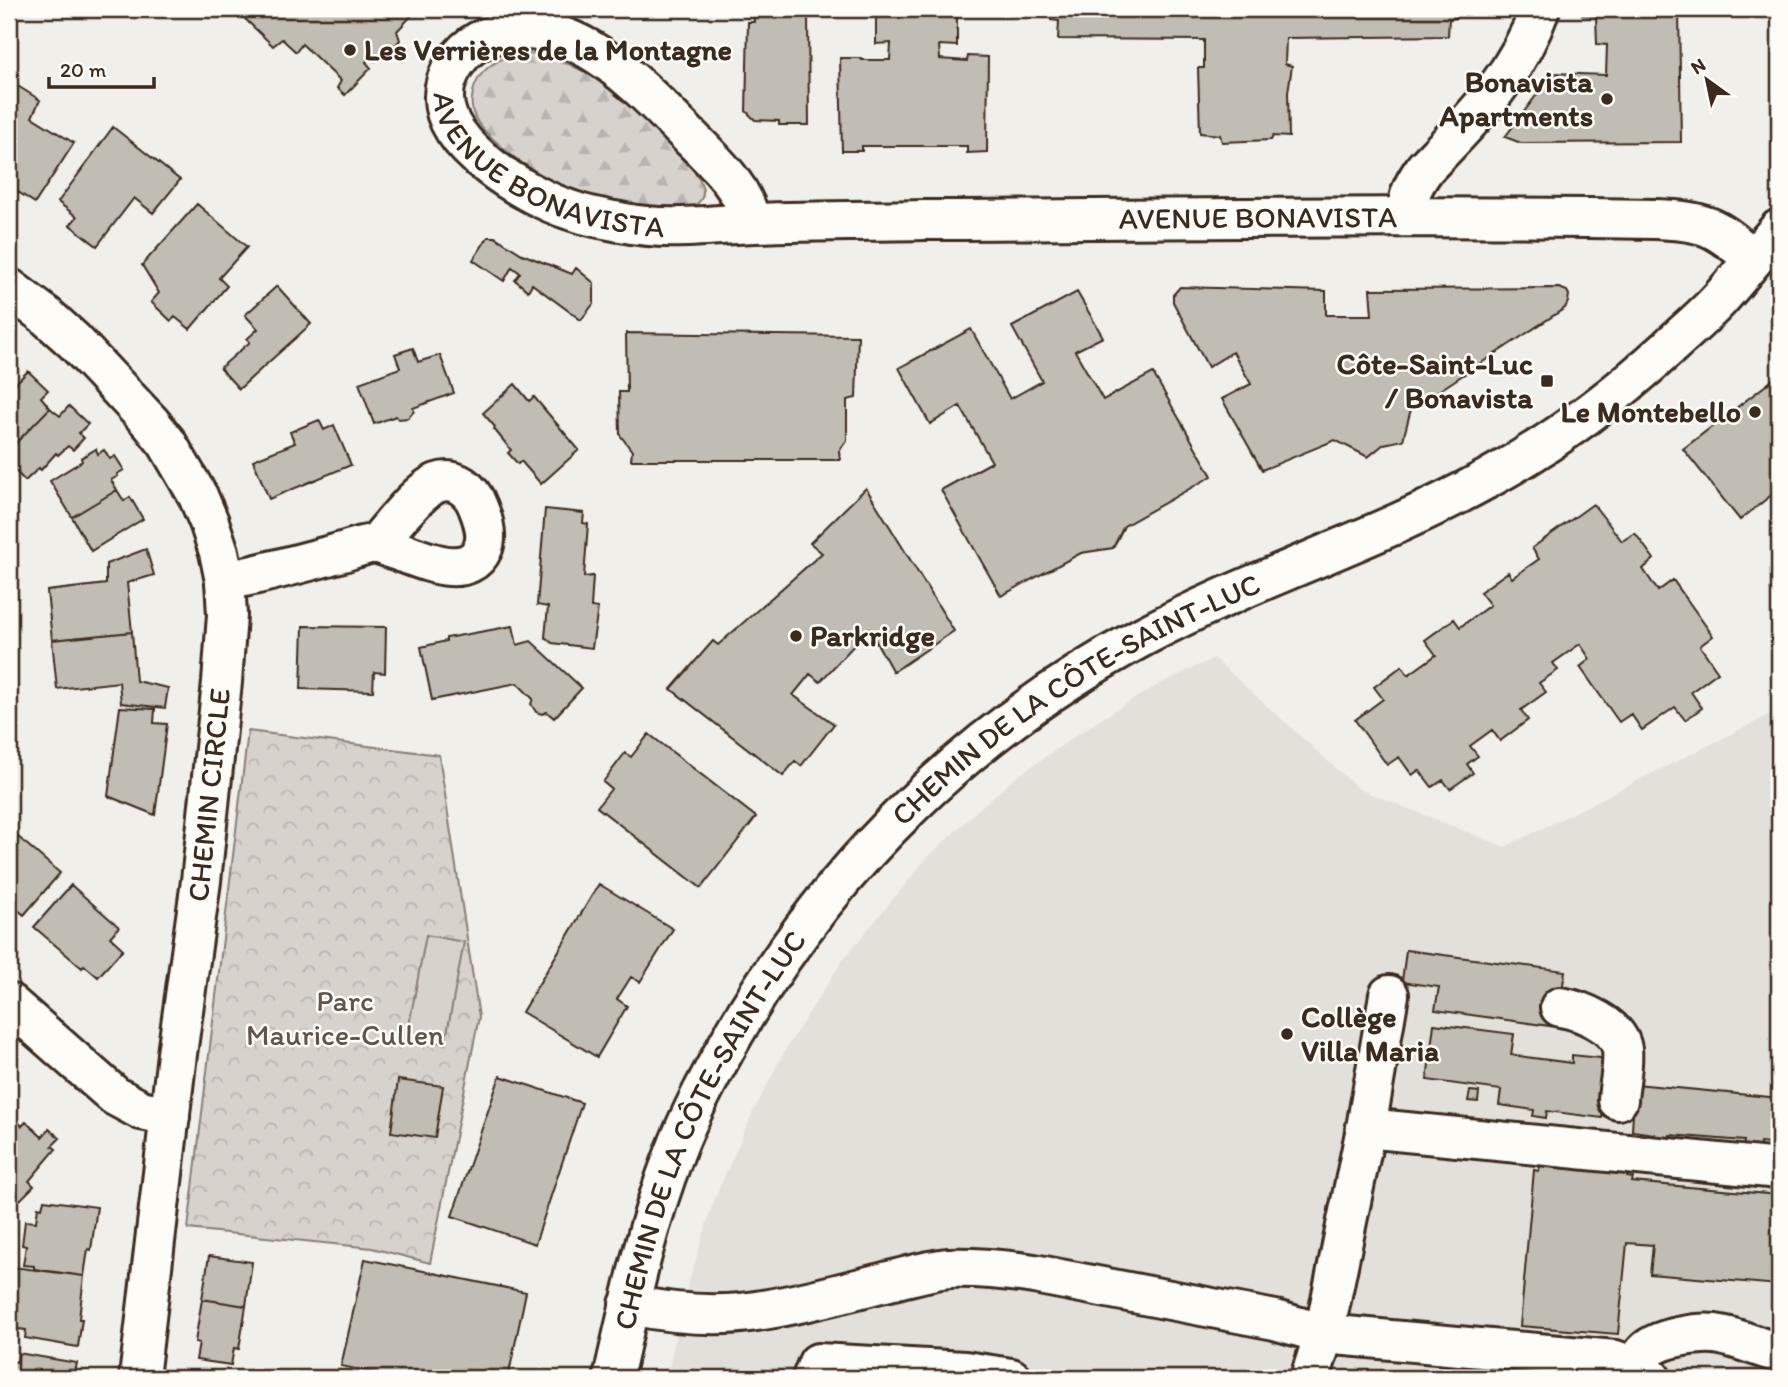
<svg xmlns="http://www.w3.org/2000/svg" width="1788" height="1387" viewBox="0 0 1788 1387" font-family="Itim,sans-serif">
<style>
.built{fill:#e3e0da}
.forest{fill:url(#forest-firs);stroke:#897e75;stroke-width:2}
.park{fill:url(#park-crowns);stroke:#897e75;stroke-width:2}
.pitch{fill:#d7d2cc;stroke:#897e75;stroke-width:2}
.building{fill:#c1bcb4;stroke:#3b2a1e;stroke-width:2}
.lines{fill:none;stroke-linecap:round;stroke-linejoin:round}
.minor-casing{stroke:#3b2a1e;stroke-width:44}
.major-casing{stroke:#3b2a1e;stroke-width:44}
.minor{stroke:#fdfcf7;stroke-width:38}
.major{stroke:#fdfcf7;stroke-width:38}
.poi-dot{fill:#3b2a1e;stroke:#fdfcf7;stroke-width:2.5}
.labels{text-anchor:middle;stroke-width:5;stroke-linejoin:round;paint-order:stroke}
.poi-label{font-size:30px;font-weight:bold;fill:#3b2a1e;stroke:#fdfcf7;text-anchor:start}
.street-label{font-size:30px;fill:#3b2a1e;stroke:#fdfcf7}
.park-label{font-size:30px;fill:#62544a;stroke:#fdfcf7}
</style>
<defs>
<pattern id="forest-firs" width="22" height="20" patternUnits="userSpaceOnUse" patternTransform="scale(1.75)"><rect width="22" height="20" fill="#d7d2cc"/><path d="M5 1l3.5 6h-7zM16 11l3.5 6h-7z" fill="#b9b4af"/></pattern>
<pattern id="park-crowns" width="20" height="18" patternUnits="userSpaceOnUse" patternTransform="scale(1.75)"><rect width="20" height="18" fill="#d7d2cc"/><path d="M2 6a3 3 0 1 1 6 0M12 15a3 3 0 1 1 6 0" fill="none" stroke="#b9b4af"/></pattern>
</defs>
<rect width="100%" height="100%" fill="#f1efea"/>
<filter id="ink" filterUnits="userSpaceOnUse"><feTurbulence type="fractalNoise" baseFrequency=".0143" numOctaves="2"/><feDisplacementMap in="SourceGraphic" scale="14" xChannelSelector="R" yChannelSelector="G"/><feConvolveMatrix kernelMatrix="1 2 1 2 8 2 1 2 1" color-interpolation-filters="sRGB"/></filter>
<g filter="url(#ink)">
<!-- built -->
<path class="built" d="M 1214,658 L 1359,789 L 1505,847 L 1767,716 L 1779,708 L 1779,1378 L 667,1378 L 682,1304 L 714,1200 L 752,1114 L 784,1052 L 842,961 L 925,860 L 983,805 L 1015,778 L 1081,732 L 1127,703 L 1160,684 Z"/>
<!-- forest -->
<path class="forest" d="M 520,53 C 591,53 647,124 693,170 C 700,179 709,193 698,203 C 686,214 655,207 640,205 C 630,203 619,203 609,200 C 565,191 524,170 492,138 C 477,124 468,113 473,92 C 478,69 499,58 520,53 Z"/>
<!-- park -->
<path class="park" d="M 248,731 L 439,755 L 479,1017 L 430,1263 L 372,1248 L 188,1229 Z"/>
<!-- pitch -->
<path class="pitch" d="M 426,935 L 464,942 L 445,1044 L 407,1036 Z"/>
<!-- building -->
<path class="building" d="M 235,9 L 418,9 L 397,31 L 400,40 L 394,47 L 375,61 L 371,57 L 366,62 L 371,68 L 345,95 L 337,88 L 341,81 L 302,44 L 296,52 L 282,39 L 273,46 Z
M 753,9 L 790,9 L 790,16 L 808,15 L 809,125 L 779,125 L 779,121 L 755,120 L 746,111 L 748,22 L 754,22 Z
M 876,9 L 957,9 L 957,46 L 939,45 L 940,59 L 967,61 L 968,56 L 988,57 L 987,152 L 967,153 L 967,146 L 862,146 L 862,151 L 842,151 L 840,58 L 860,58 L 862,60 L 890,60 L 891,43 L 876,44 Z
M 1051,9 L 1456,9 L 1456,18 L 1449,19 L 1448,36 L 1286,38 L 1285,64 L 1292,66 L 1288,92 L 1289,137 L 1273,136 L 1271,140 L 1222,142 L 1220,135 L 1200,133 L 1198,68 L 1204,68 L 1204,40 L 1058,39 L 1059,21 L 1051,20 Z
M 1583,9 L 1679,9 L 1681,142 L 1521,143 L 1505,137 L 1553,73 L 1606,75 L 1607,45 L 1597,44 L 1596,16 L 1582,15 Z
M 13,83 L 40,100 L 32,117 L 74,143 L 35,203 L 9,186 L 9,90 Z
M 113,127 L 180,180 L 153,213 L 134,198 L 97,246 L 70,225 L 77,217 L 58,202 Z
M 197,204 L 247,247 L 219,278 L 227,286 L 190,329 L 175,317 L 171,321 L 151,302 L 159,293 L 142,265 Z
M 488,237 L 495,237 L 522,254 L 572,274 L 576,268 L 594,283 L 594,303 L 581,320 L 532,284 L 528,291 L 515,280 L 520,273 L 512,267 L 504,281 L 473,260 Z
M 277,286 L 311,324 L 239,389 L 220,368 L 250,342 L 247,339 L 258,329 L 245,315 Z
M 1180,287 L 1326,291 L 1326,315 L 1372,315 L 1370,289 L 1559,288 L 1567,291 L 1569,295 L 1568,302 L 1565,308 L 1431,396 L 1412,405 L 1403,440 L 1384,444 L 1368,457 L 1335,440 L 1262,470 L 1222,399 L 1251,384 L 1233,352 L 1208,367 L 1173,302 L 1173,295 Z
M 1077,292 L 1103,337 L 1075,351 L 1103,400 L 1153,373 L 1212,476 L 1124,526 L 1113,548 L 1081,553 L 1001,596 L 941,490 L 992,462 L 960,406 L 930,424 L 899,368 L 971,329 L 1010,399 L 1042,381 L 1012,327 Z
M 626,333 L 858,336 L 856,398 L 847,400 L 847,440 L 839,451 L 840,460 L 631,460 L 632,451 L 620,435 L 619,392 L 627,392 Z
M 413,348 L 418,362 L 440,355 L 454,393 L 413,408 L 414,411 L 408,418 L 398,419 L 396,416 L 374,424 L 359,383 L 400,368 L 395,354 Z
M 28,371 L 48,390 L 41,397 L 50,408 L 14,445 L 9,439 L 9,390 Z
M 1779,375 L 1779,489 L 1740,520 L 1683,449 Z
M 515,384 L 529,401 L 534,397 L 579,450 L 541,484 L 521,461 L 518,464 L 508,453 L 511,450 L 494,429 L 495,427 L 483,413 Z
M 69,406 L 88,424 L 79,433 L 84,438 L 73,450 L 68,446 L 58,455 L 56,453 L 41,470 L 39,468 L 25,481 L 9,464 L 9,450 L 50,408 L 60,416 Z
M 319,420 L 324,430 L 334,425 L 351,465 L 269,499 L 253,460 L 295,443 L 290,432 Z
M 96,449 L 98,454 L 104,450 L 110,459 L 115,456 L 124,470 L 117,474 L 118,476 L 111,480 L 117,490 L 72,517 L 50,481 L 82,461 L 81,458 Z
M 866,488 L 954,631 L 893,672 L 869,629 L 820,682 L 810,674 L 793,695 L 834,724 L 801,766 L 795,761 L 783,776 L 671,689 L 713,641 L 718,645 L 822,553 L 810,543 Z
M 117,490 L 124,501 L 130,497 L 143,519 L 91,551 L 72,517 Z
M 1593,504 L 1622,541 L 1635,533 L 1654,559 L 1643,569 L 1658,591 L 1673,580 L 1713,636 L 1700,646 L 1718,672 L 1691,692 L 1702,708 L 1685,720 L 1675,707 L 1642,730 L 1631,714 L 1619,722 L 1580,667 L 1590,659 L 1580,644 L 1553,663 L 1558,670 L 1539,683 L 1546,692 L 1521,710 L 1528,720 L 1500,741 L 1492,730 L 1470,746 L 1478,756 L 1467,764 L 1473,773 L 1450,789 L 1443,780 L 1432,787 L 1419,770 L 1412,775 L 1399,757 L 1387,765 L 1355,720 L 1383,699 L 1374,687 L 1402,666 L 1408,675 L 1436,655 L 1425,640 L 1454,619 L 1460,627 L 1490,605 L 1480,592 L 1508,572 L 1512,578 L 1539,559 L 1532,548 Z
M 545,509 L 584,513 L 583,523 L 588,524 L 584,577 L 593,576 L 591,607 L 598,608 L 592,648 L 552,643 L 545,637 L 548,607 L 537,605 Z
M 146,549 L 154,575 L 127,583 L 132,632 L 52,640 L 47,591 L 106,584 L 106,564 Z
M 303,626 L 386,627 L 385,673 L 374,672 L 373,691 L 301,689 Z
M 513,626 L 517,645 L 531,641 L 582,688 L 554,718 L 547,712 L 542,714 L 536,712 L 531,704 L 533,699 L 517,683 L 432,700 L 421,647 L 446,641 L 446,638 Z
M 132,632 L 136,681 L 168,688 L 165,708 L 121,703 L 119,682 L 57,689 L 52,640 Z
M 120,707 L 155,709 L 154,723 L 167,724 L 155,815 L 108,796 Z
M 649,734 L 756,817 L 701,888 L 597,807 L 611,789 L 603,782 L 625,753 L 631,757 Z
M 9,829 L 60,873 L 24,915 L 9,902 Z
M 599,884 L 673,929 L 640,982 L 631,977 L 617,999 L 627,1006 L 597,1057 L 522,1012 Z
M 71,885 L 119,927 L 110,937 L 123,949 L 98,977 L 84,965 L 82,968 L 34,927 Z
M 1406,950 L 1565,971 L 1557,1027 L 1435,1010 L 1439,987 L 1402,982 Z
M 1434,1024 L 1514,1034 L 1511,1055 L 1572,1063 L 1572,1055 L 1610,1059 L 1636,1084 L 1779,1098 L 1779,1145 L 1760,1143 L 1759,1153 L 1743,1152 L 1744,1141 L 1670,1135 L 1668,1145 L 1654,1144 L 1655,1134 L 1632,1131 L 1633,1113 L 1603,1111 L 1602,1118 L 1547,1111 L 1546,1118 L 1533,1116 L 1534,1110 L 1499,1105 L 1501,1090 L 1427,1080 Z
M 500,1076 L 582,1103 L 535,1244 L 452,1216 Z
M 398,1080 L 443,1086 L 435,1138 L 391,1132 Z
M 1470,1091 L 1479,1092 L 1478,1102 L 1468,1101 Z
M 11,1115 L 22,1126 L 26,1122 L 42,1137 L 49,1129 L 60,1138 L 52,1146 L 56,1149 L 29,1181 L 34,1186 L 20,1200 L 9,1191 L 9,1117 Z
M 1540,1163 L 1628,1171 L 1627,1177 L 1633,1178 L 1632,1182 L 1779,1195 L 1779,1285 L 1650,1274 L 1653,1245 L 1627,1243 L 1618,1334 L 1520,1326 L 1534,1170 L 1539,1171 Z
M 44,1200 L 97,1207 L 91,1250 L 88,1249 L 84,1276 L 34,1269 L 34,1266 L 23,1265 L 26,1246 L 22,1245 L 25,1221 L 36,1222 L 38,1207 L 42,1208 Z
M 209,1256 L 252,1262 L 246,1306 L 202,1299 Z
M 365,1259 L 526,1292 L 508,1378 L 399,1378 L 341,1366 Z
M 13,1267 L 84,1276 L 79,1319 L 82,1319 L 78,1347 L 25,1338 L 26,1330 L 9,1328 L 9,1296 Z
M 202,1299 L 246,1306 L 239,1349 L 234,1348 L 231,1365 L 196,1360 L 199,1343 L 195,1342 Z
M 18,1353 L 77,1363 L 74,1378 L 9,1378 L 9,1360 L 17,1362 Z"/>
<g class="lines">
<defs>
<g id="minor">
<path d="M 1406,217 C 1408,196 1412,186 1425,168 C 1474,117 1515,78 1540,9"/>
<path id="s1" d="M 751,223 C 744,187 713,160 688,135 C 635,82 562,0 479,41 C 460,51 444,75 444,96 C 442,147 529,197 570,210 C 586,216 603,219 620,222 C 669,232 706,225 755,223 C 812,221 869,221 925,220 C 1169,219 1413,215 1656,219 C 1706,221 1716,226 1753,259"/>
<path d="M 9,288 L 45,315 L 74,341 L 151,423 L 167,443 L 198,496 L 209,522 L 219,552 L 225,581 L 227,615 L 222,682 L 201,881 L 177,1054 L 139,1378"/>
<path d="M 225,581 C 262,574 298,564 335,554 C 344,552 368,543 376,544 C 381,544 387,547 392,549 C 418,557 467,584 483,548 C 488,536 483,519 478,507 C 472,490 455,476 437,483 C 418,491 390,528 376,544"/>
<path d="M 9,1003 L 115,1096 L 141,1110 L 170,1116"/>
<path d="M 1560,1007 C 1581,1010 1618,1025 1622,1049 C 1624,1065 1619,1084 1618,1100"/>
<path d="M 1366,1128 L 1389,995"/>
<path d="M 629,1305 C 670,1313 714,1318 756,1311 C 799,1305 840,1293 881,1283 C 903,1278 927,1270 949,1268 C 978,1267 1006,1270 1034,1274 L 1275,1320 L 1324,1334 L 1310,1378"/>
<path d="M 1638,1369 L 1615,1360 L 1324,1334 L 1366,1128 L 1779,1169"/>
<path d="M 812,1378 L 818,1363 L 965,1371 L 1011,1378"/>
<path d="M 1651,1378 L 1638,1369 C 1639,1364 1640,1358 1643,1354 C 1655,1337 1703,1331 1721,1335 C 1741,1339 1760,1348 1779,1353"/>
</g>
<g id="major">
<path id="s2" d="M 613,1378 C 630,1303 646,1227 674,1155 C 690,1112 713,1071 735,1032 C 833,863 972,728 1144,636 C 1255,577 1377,540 1487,479 C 1552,444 1613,398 1668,348 C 1684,333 1702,318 1718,301 C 1739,278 1758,253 1779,229"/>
</g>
</defs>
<!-- minor casing -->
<use href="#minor" class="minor-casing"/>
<!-- major casing -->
<use href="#major" class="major-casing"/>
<!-- minor -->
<use href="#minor" class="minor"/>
<!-- major -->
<use href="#major" class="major"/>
</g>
</g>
<!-- markers -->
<g class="poi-dot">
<circle cx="350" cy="50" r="7"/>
<circle cx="1607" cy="99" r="7"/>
<rect x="1540" y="374" width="14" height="14" rx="3.5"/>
<circle cx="1755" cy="412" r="7"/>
<circle cx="796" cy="636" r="7"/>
<circle cx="1287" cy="1034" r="7"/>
</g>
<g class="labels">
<!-- poi labels -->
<g class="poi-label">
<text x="364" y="60">Les Verrières de la Montagne</text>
<text x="1593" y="92" text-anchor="end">Bonavista<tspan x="1593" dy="34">Apartments</tspan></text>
<text x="1533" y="374" text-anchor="end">Côte-Saint-Luc<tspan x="1533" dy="34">/ Bonavista</tspan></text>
<text x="1741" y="422" text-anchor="end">Le Montebello</text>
<text x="810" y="646">Parkridge</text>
<text x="1301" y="1027">Collège<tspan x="1301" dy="34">Villa Maria</tspan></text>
</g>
<!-- street labels -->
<g class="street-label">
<text dy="10" stroke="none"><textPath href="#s1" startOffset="560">AVENUE BONAVISTA</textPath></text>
<text dy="10" stroke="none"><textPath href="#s1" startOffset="1293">AVENUE BONAVISTA</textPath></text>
<text dy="10" stroke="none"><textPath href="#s2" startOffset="854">CHEMIN DE LA CÔTE-SAINT-LUC</textPath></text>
<text transform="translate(209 795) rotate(-84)" y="10">CHEMIN CIRCLE</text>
<text dy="10" stroke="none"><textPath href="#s2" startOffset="268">CHEMIN DE LA CÔTE-SAINT-LUC</textPath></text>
</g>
<!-- park labels -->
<g class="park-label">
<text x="345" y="1011">Parc<tspan x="345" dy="34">Maurice-Cullen</tspan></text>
</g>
</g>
<!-- margin -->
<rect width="1788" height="1387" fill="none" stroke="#fdfcf7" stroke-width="35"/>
<rect x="18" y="18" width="1753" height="1352" fill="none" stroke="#3b2a1e" stroke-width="2.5" filter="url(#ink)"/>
<!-- north arrow -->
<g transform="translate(1707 80) rotate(327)" stroke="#fdfcf7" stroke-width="5" paint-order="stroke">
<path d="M0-5L12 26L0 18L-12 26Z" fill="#3b2a1e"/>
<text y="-10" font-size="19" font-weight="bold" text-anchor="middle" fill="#3b2a1e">N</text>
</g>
<!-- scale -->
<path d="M49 77v10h105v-10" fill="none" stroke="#3b2a1e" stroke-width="3.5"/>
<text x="60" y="77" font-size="21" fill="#3b2a1e" stroke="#fdfcf7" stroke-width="5" paint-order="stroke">20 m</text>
</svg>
